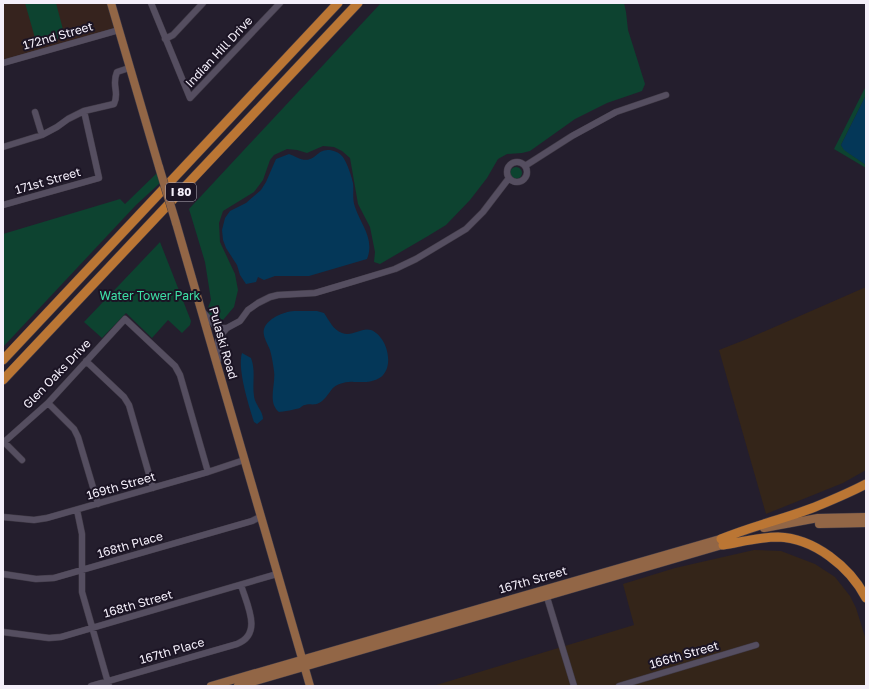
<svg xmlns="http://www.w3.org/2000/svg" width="869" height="689" viewBox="0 0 869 689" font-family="'Golos Text',sans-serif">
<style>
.industrial{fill:#342519}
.education{fill:#36231e}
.green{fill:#0d4330}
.water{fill:#043758}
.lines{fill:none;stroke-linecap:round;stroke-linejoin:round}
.minor-casing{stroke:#413b47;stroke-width:7}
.major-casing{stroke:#413b47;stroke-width:9}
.highway-casing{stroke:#413b47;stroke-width:10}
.minor{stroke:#554e60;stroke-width:6}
.major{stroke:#926646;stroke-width:8}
.highway{stroke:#bb7634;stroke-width:9}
.major-bridge-casing{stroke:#413b47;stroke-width:9;stroke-linecap:butt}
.major-bridge{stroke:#926646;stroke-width:8}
.labels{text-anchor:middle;stroke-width:4;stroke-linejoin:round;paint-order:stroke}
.shield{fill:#1b1424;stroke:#b3adba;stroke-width:1}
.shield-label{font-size:11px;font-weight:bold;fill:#f4effa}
.street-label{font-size:12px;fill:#f4effa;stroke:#1b1424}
.park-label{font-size:12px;fill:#3de1a6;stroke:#1b1424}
</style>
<rect width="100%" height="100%" fill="#241e2d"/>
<!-- industrial -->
<path class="industrial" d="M 866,287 L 866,470 L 843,483 L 766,514 L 719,350 L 747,339 Z
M 754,550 L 781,551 L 815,564 L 835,577 L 850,596 L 856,608 L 866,640 L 866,686 L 433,686 L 634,625 L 623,584 L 675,568 Z"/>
<!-- education -->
<path class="education" d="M 3,3 L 108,3 L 114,27 L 113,30 L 3,61 Z"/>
<!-- green -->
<path class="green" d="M 25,3 L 56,3 L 65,37 L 37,45 Z
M 381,3 L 624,3 L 626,12 L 628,30 L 645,84 L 642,91 L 607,103 L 575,119 L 530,151 L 522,153 L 507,154 L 498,159 L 487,178 L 470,200 L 446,225 L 428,236 L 380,264 L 374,262 L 375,252 L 370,227 L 358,204 L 350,158 L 342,151 L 334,147 L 323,146 L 307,153 L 297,150 L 287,149 L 274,155 L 270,160 L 263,180 L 254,192 L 223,211 L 219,223 L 220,242 L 235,274 L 238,290 L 234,307 L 223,320 L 216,321 L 209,315 L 208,308 L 211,300 L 205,262 L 189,209 Z
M 866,86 L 866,95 L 841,145 L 845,150 L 866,165 L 866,168 L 834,149 Z
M510 173a6 6 0 1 1 12 0a6 6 0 1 1-12 0Z
M 157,173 L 160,183 L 136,205 L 3,347 L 3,234 L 120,199 L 125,204 Z
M 160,242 L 191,321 L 190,325 L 182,333 L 168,320 L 152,338 L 126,313 L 102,338 L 84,322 Z"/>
<!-- water -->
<path class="water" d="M 866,95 L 866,165 L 844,150 L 841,145 Z
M 330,150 C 334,151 338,152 341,155 C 346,159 352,177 353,183 C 354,191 352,199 355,207 C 361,225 375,239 367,259 L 309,276 L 275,276 L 264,280 L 258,277 L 256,282 L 246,284 L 240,275 L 237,265 L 226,248 L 223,240 L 222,230 L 225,218 L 230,211 L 246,203 L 261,190 L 266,182 L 276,159 L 289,154 C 295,156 303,162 310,159 C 319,156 317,150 330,150 Z
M 294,311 L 317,311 L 324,313 C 329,320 333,330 342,333 C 353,337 361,327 371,330 C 387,336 395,366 381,377 C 372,383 364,382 354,382 C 347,381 336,384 332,389 C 328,394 325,400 319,403 C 313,406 309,403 305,405 C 303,405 301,407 300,408 C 297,409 282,412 279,412 C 267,402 276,385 274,371 C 273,364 272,357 270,350 C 268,344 262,336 264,329 C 268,318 283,312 294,311 Z
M 242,353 L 251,358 C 256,371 252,383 254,396 C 255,405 263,411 263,419 L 257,424 L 254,422 C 249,406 237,369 242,353 Z"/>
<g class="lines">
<defs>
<path id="minor" d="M 151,3 L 190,98 L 280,3
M 165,39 L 173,35 L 203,3
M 3,63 L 119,30
M 35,112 L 42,135
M 3,147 L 42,135 L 57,127 L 68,119 L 84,111 L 114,104 C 120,92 111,86 117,72 L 129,68
M507 172a10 10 0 1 1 20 0a10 10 0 1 1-20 0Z
M 525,166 L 572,136 L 616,112 L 666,95
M 3,205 L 99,178 L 84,111
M 203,312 L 217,328 L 227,328
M 218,360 L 218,342 L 220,336 L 227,328 L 240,321 L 248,310 L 258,303 L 270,297 L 278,295 L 315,293 L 352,282 L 395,269 L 416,259 L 466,229 L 483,212 L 509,178
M 86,361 L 124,397 L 129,405 L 153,488
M 48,403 L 74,429 L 78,437 L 98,504
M 4,442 L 22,460
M 3,443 L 48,403 L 125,319 L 175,366 L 180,375 L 208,472
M 77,510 L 82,534 L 82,592 L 109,686
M 3,517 L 34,520 L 47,518 L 208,472 L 244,460
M 3,574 L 36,579 L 54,578 L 252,521 L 260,517
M 546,594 L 574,686
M 3,632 L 49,638 L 61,637 L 277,574
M 91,686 L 237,644 C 263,634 247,605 241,585
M 619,686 L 756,645"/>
<path id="major" d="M 111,3 L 159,167
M 176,223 L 310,686
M 819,524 L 866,523
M 764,528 L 818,518 L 866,517
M 211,686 L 727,537
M 238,686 L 729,543"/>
<path id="highway" d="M 3,360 L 338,3
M 3,380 L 358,3
M 721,539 C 752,526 784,519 815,507 C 832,500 849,493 866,484
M 723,545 C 741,542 760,537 778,537 C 814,538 850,567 866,598"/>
</defs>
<!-- minor casing -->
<use href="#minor" class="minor-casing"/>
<!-- major casing -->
<use href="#major" class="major-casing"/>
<!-- highway casing -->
<use href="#highway" class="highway-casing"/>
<!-- minor -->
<use href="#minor" class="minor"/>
<!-- major -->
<use href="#major" class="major"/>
<!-- highway -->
<use href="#highway" class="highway"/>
<defs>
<path id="major-bridge" d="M 159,167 L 176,223"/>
</defs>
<!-- major-bridge casing -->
<use href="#major-bridge" class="major-bridge-casing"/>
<!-- major-bridge -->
<use href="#major-bridge" class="major-bridge"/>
</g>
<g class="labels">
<!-- shield labels -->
<rect class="shield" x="166" y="183" width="30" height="18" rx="3"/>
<g class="shield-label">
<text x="181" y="196">I 80</text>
</g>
<!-- street labels -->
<g class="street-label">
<text transform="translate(58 36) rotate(-16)" y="4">172nd Street</text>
<text transform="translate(219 52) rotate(-47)" y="4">Indian Hill Drive</text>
<text transform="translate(48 181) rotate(-16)" y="4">171st Street</text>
<text transform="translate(223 343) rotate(74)" y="4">Pulaski Road</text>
<text transform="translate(57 374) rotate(-46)" y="4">Glen Oaks Drive</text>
<text transform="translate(121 486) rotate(-16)" y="4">169th Street</text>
<text transform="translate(130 545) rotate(-16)" y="4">168th Place</text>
<text transform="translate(533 580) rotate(-16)" y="4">167th Street</text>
<text transform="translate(138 604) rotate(-16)" y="4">168th Street</text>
<text transform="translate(172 651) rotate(-16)" y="4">167th Place</text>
<text transform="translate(684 655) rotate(-16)" y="4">166th Street</text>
</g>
<!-- park labels -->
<g class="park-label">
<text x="150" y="300">Water Tower Park</text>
</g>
</g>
<!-- border -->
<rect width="869" height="689" fill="none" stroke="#f4effa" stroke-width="8"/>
</svg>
